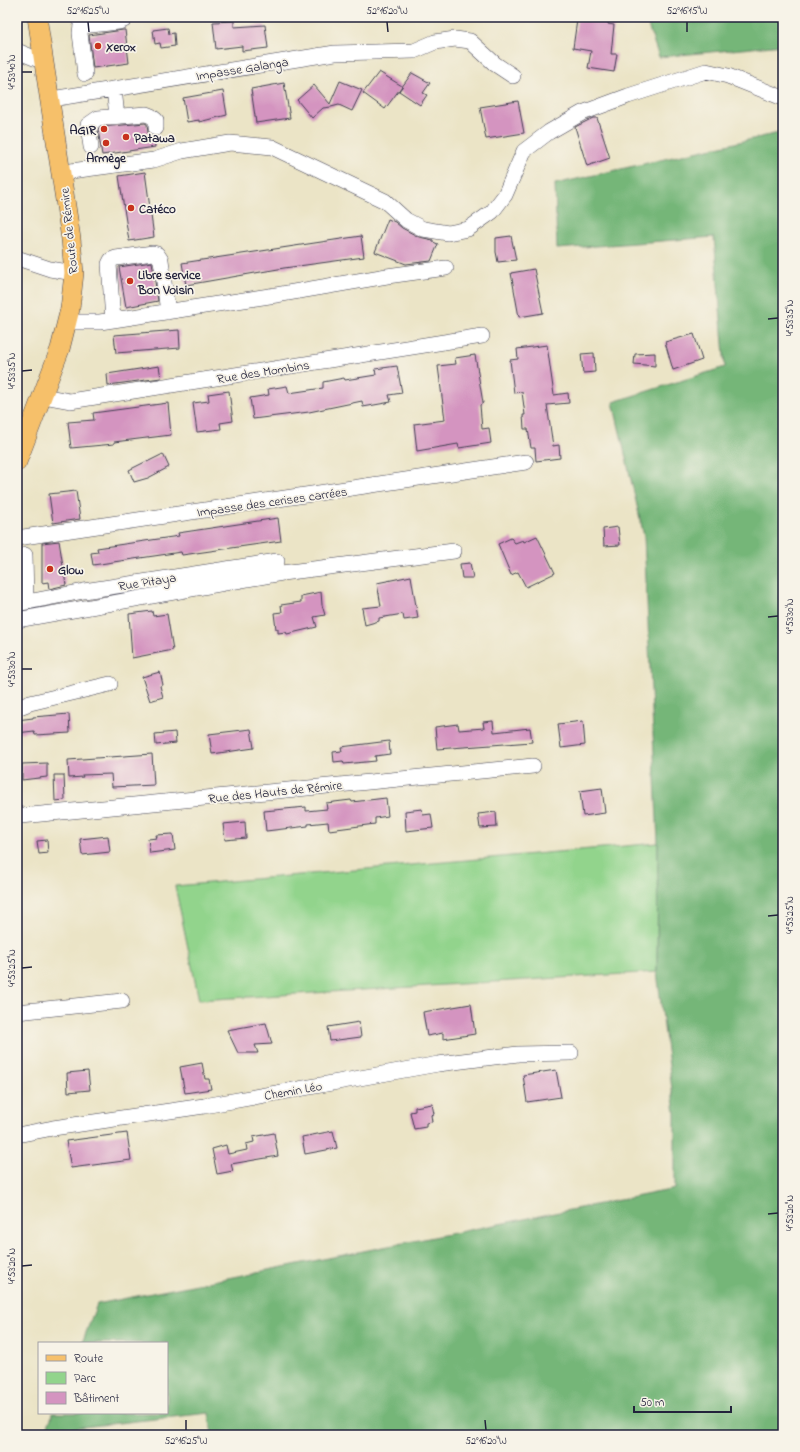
<svg xmlns="http://www.w3.org/2000/svg" width="800" height="1452" viewBox="0 0 800 1452" font-family="'Indie Flower',sans-serif">
<style>
.green{fill:#92d48c;stroke:#5a7b64}
.forest{fill:#75b678;stroke:#4c6c5a}
.building{fill:#d494c0}
.lines{fill:none;stroke-linecap:round;stroke-linejoin:round}
.minor-casing{stroke:#403f50;stroke-width:16}
.major-casing{stroke:#403f50;stroke-width:20}
.minor{stroke:#fff;stroke-width:15}
.major{stroke:#f6c06b;stroke-width:19}
.ticks{fill:none;stroke:#22223b;stroke-width:1.5}
.poi-dot{fill:#c8321e;stroke:#f7f3e8;stroke-width:1.5}
.labels{text-anchor:middle;stroke-width:3.5;stroke-linejoin:round;paint-order:stroke}
.poi-label{font-size:13px;font-weight:bold;fill:#22223b;stroke:#f7f3e8;text-anchor:start}
.street-label{font-size:13px;fill:#22223b;stroke:#f7f3e8}
.neatline{fill:none;stroke:#22223b;stroke-width:1.5}
.ticks-label{font-size:10px;text-anchor:middle;fill:#22223b}
</style>
<rect width="100%" height="100%" fill="#f7f3e8"/>
<filter id="ink" filterUnits="userSpaceOnUse"><feTurbulence type="fractalNoise" baseFrequency=".025" numOctaves="2"/><feDisplacementMap in="SourceGraphic" scale="8" xChannelSelector="R" yChannelSelector="G"/><feConvolveMatrix kernelMatrix="1 2 1 2 8 2 1 2 1" color-interpolation-filters="sRGB"/></filter>
<filter id="wash" filterUnits="userSpaceOnUse"><feTurbulence type="fractalNoise" baseFrequency=".012" numOctaves="4" result="noise"/><feDisplacementMap in="SourceGraphic" scale="16" xChannelSelector="R" yChannelSelector="G"/><feGaussianBlur stdDeviation="0.9" result="paint"/><feColorMatrix in="noise" values="0 0 0 0 0 0 0 0 0 0 0 0 0 0 0 0 0 1.4 0 .05"/><feComposite in="paint" operator="in"/></filter>
<g filter="url(#wash)">
<rect width="100%" height="100%" fill="#ebe4c6"/>
<!-- green -->
<path class="green" d="M 658,843 L 657,972 L 199,1000 L 175,886 Z"/>
<!-- forest -->
<path class="forest" d="M 645,17 L 783,17 L 783,45 L 659,57 Z
M 783,132 L 783,1435 L 212,1435 L 209,1413 L 46,1431 L 53,1413 L 167,1413 L 167,1343 L 82,1343 L 97,1304 L 675,1189 L 675,1113 L 657,972 L 658,843 L 644,536 L 613,402 L 725,367 L 714,237 L 557,249 L 555,184 Z"/>
<g id="blocks">
<!-- building -->
<path class="building" d="M 586,17 L 609,17 L 608,24 L 614,25 L 611,54 L 617,54 L 614,72 L 588,68 L 591,51 L 573,48 L 577,20 L 585,21 Z
M 234,21 L 234,27 L 265,25 L 268,48 L 242,51 L 242,46 L 216,49 L 213,22 Z
M 168,28 L 169,34 L 174,33 L 175,46 L 161,48 L 160,43 L 155,44 L 153,30 Z
M 123,30 L 125,30 L 129,63 L 93,68 L 89,35 Z
M 379,72 L 402,86 L 385,109 L 363,93 Z
M 412,73 L 430,83 L 423,93 L 427,95 L 420,105 L 399,91 Z
M 340,81 L 362,90 L 352,111 L 339,105 L 331,107 L 323,108 L 312,118 L 297,100 L 314,85 L 330,104 Z
M 284,83 L 290,118 L 256,123 L 251,89 Z
M 223,91 L 227,115 L 199,122 L 199,120 L 187,122 L 183,98 Z
M 518,101 L 524,133 L 486,139 L 480,107 Z
M 593,118 L 597,118 L 610,158 L 587,166 L 575,127 Z
M 145,123 L 147,124 L 148,133 L 154,136 L 155,147 L 102,155 L 98,129 L 101,127 Z
M 145,172 L 154,237 L 129,241 L 119,176 Z
M 388,219 L 395,222 L 402,228 L 419,237 L 433,240 L 433,242 L 438,244 L 431,261 L 406,264 L 375,252 Z
M 361,236 L 364,257 L 284,268 L 186,285 L 182,263 Z
M 511,236 L 516,260 L 498,262 L 496,252 L 496,238 Z
M 152,262 L 158,301 L 126,307 L 119,267 Z
M 534,269 L 543,313 L 519,317 L 511,273 Z
M 179,330 L 180,348 L 116,353 L 114,335 Z
M 694,334 L 702,360 L 673,370 L 665,342 Z
M 547,345 L 554,395 L 568,393 L 569,403 L 547,405 L 553,446 L 559,445 L 560,458 L 536,461 L 535,448 L 531,448 L 528,429 L 524,429 L 523,415 L 525,415 L 522,392 L 514,393 L 510,360 L 518,359 L 517,349 Z
M 594,353 L 595,372 L 583,373 L 581,354 Z
M 655,353 L 655,366 L 634,364 L 635,354 Z
M 475,355 L 483,403 L 480,405 L 482,429 L 489,428 L 491,443 L 459,448 L 458,444 L 417,451 L 414,424 L 445,420 L 438,366 L 456,364 L 455,358 Z
M 159,366 L 161,378 L 108,385 L 107,374 Z
M 397,366 L 402,393 L 389,395 L 391,402 L 363,407 L 362,401 L 309,412 L 253,419 L 250,398 L 269,395 L 268,389 L 287,386 L 289,393 L 323,388 L 323,382 L 344,378 L 345,380 L 376,375 L 375,369 Z
M 229,391 L 233,421 L 220,423 L 221,429 L 197,432 L 193,403 L 209,401 L 208,394 Z
M 168,403 L 171,435 L 114,442 L 114,444 L 71,448 L 68,422 L 94,420 L 93,413 Z
M 163,454 L 169,467 L 148,478 L 134,482 L 129,470 L 147,461 L 147,462 Z
M 76,491 L 80,519 L 53,523 L 49,494 Z
M 278,518 L 281,541 L 182,555 L 181,552 L 93,565 L 91,553 L 98,552 L 97,548 L 179,536 L 178,533 Z
M 618,527 L 620,545 L 604,546 L 603,529 Z
M 537,536 L 555,573 L 526,587 L 518,572 L 511,575 L 498,544 L 511,538 L 515,543 L 523,540 L 524,542 Z
M 59,541 L 66,585 L 49,589 L 48,582 L 42,583 L 42,543 Z
M 470,563 L 473,578 L 462,578 L 460,564 Z
M 411,576 L 418,618 L 404,620 L 403,614 L 379,618 L 379,621 L 365,625 L 362,608 L 381,606 L 377,583 Z
M 321,592 L 322,605 L 325,615 L 314,617 L 317,627 L 287,634 L 286,632 L 278,633 L 278,629 L 276,629 L 274,613 L 282,612 L 281,605 L 301,602 L 301,596 Z
M 152,611 L 153,616 L 167,614 L 173,650 L 132,658 L 129,614 Z
M 160,672 L 163,685 L 160,686 L 163,697 L 150,701 L 142,677 Z
M 69,714 L 70,733 L 35,735 L 34,731 L 17,733 L 17,720 L 33,718 L 33,717 Z
M 493,721 L 494,732 L 530,728 L 532,742 L 437,749 L 435,727 L 458,724 L 459,730 L 484,728 L 483,722 Z
M 583,721 L 585,745 L 561,748 L 558,724 Z
M 251,729 L 254,748 L 212,754 L 209,734 Z
M 175,732 L 176,743 L 156,745 L 155,734 Z
M 389,741 L 390,754 L 375,756 L 376,761 L 344,764 L 343,761 L 334,762 L 333,752 L 342,751 L 341,747 Z
M 152,754 L 154,785 L 112,787 L 111,774 L 82,775 L 83,777 L 69,778 L 68,760 Z
M 47,763 L 47,777 L 22,780 L 22,764 Z
M 54,775 L 64,775 L 65,800 L 55,801 Z
M 602,788 L 605,813 L 583,816 L 580,791 Z
M 386,798 L 388,816 L 375,818 L 375,824 L 329,830 L 328,822 L 308,824 L 308,826 L 266,831 L 264,811 L 306,807 L 306,811 L 327,809 L 326,803 L 351,800 L 352,802 Z
M 422,809 L 423,815 L 431,814 L 433,828 L 406,831 L 405,811 Z
M 496,812 L 497,827 L 480,828 L 478,814 Z
M 245,822 L 246,838 L 225,840 L 223,824 Z
M 173,834 L 175,850 L 150,853 L 148,839 L 157,838 L 156,835 Z
M 108,836 L 110,852 L 82,855 L 80,839 Z
M 47,840 L 48,853 L 39,854 L 37,841 Z
M 471,1004 L 475,1034 L 443,1039 L 443,1033 L 427,1036 L 423,1012 Z
M 359,1022 L 361,1037 L 330,1041 L 328,1027 Z
M 266,1023 L 272,1044 L 255,1045 L 258,1053 L 238,1053 L 227,1030 Z
M 202,1063 L 205,1079 L 209,1079 L 211,1089 L 185,1093 L 180,1067 Z
M 556,1070 L 561,1097 L 527,1102 L 523,1075 Z
M 88,1071 L 90,1090 L 68,1092 L 67,1073 Z
M 432,1104 L 434,1114 L 431,1115 L 432,1122 L 426,1123 L 426,1127 L 414,1129 L 410,1112 L 415,1111 L 415,1107 Z
M 333,1131 L 337,1148 L 305,1154 L 302,1137 Z
M 127,1133 L 131,1160 L 71,1168 L 66,1141 Z
M 274,1133 L 278,1156 L 231,1164 L 233,1171 L 217,1174 L 212,1149 L 226,1145 L 228,1154 L 247,1150 L 246,1144 L 254,1142 L 253,1137 Z"/>
</g>
</g>
<g filter="url(#ink)">
<use href="#blocks" fill-opacity="0" stroke="#403f50" stroke-width="1"/>
<g class="lines">
<defs>
<path id="minor" d="M 82,17 L 80,33 L 85,74
M 81,26 L 119,22 L 124,20 L 124,17
M 17,51 L 44,62
M 114,89 L 117,116
M 51,104 L 58,98 L 335,53 L 414,51 L 435,42 L 455,39 L 470,41 L 495,64 L 513,76
M 91,147 L 88,125 L 98,118 L 146,114 L 151,116 L 156,120 L 156,128
M 62,177 L 71,171 L 154,160 L 182,151 L 230,143 L 272,147 L 385,201 L 406,220 L 423,229 L 448,233 L 468,229 L 492,212 L 505,195 L 524,151 L 549,132 L 582,113 L 628,96 L 706,71 L 728,76 L 783,98
M 17,258 L 50,269 L 74,273
M 113,320 L 109,264 L 111,260 L 116,258 L 153,253 L 157,254 L 161,260 L 168,312
M 67,322 L 100,322 L 276,295 L 387,276 L 446,268
M 43,396 L 70,401 L 482,336
M 17,538 L 526,462
M 25,555 L 26,602
M 17,604 L 84,591 L 277,561
M 17,620 L 282,573 L 454,551
M 17,708 L 30,703 L 110,684
M 17,813 L 21,816 L 533,766
M 17,1012 L 122,1001
M 17,1135 L 53,1128 L 204,1106 L 438,1064 L 518,1054 L 571,1053"/>
<path id="major" d="M 17,462 L 60,349 L 70,309 L 74,273 L 71,239 L 37,17"/>
</defs>
<!-- minor casing -->
<use href="#minor" class="minor-casing"/>
<!-- major casing -->
<use href="#major" class="major-casing"/>
<!-- minor -->
<use href="#minor" class="minor"/>
<!-- major -->
<use href="#major" class="major"/>
</g>
</g>
<!-- ticks -->
<path class="ticks" d="M 88,22 L 89,32M 387,22 L 388,32M 687,22 L 687,32M 22,72 L 32,72M 768,319 L 778,318M 22,371 L 32,370M 768,617 L 778,616M 22,669 L 32,669M 768,916 L 778,915M 22,968 L 32,967M 768,1214 L 778,1213M 22,1266 L 32,1265M 186,1420 L 186,1430M 485,1420 L 486,1430"/>
<!-- markers -->
<g class="poi-dot">
<circle cx="98" cy="46" r="4"/>
<circle cx="104" cy="129" r="4"/>
<circle cx="126" cy="137" r="4"/>
<circle cx="106" cy="143" r="4"/>
<circle cx="131" cy="208" r="4"/>
<circle cx="130" cy="281" r="4"/>
<circle cx="50" cy="569" r="4"/>
</g>
<g class="labels">
<!-- poi labels -->
<g class="poi-label">
<text x="106" y="51">Xerox</text>
<text x="96" y="134" text-anchor="end">AGIR</text>
<text x="134" y="142">Patawa</text>
<text x="106" y="162" text-anchor="middle">Armège</text>
<text x="139" y="213">Catéco</text>
<text x="138" y="279">Libre service<tspan x="138" dy="15">Bon Voisin</tspan></text>
<text x="58" y="574">Glow</text>
</g>
<!-- street labels -->
<g class="street-label">
<text transform="translate(242 68) rotate(-9)" y="5">Impasse Galanga</text>
<text transform="translate(68 231) rotate(-96)" y="5">Route de Rémire</text>
<text transform="translate(263 371) rotate(-9)" y="5">Rue des Mombins</text>
<text transform="translate(272 501) rotate(-8)" y="5">Impasse des cerises carrées</text>
<text transform="translate(147 581) rotate(-9)" y="5">Rue Pitaya</text>
<text transform="translate(275 791) rotate(-6)" y="5">Rue des Hauts de Rémire</text>
<text transform="translate(293 1090) rotate(-10)" y="5">Chemin Léo</text>
</g>
</g>
<!-- margin -->
<rect width="800" height="1452" fill="none" stroke="#f7f3e8" stroke-width="44"/>
<!-- legend -->
<rect x="38" y="1342" width="130" height="72" fill="#f7f3e8" stroke="#a29fa3"/>
<rect x="46" y="1355" width="20" height="6" fill="#f6c06b" stroke="#a29fa3"/>
<text x="74" y="1362" font-size="12" fill="#22223b">Route</text>
<rect x="46" y="1372" width="20" height="12" fill="#92d48c" stroke="#a29fa3"/>
<text x="74" y="1382" font-size="12" fill="#22223b">Parc</text>
<rect x="46" y="1392" width="20" height="12" fill="#d494c0" stroke="#a29fa3"/>
<text x="74" y="1402" font-size="12" fill="#22223b">Bâtiment</text>
<!-- scale -->
<path d="M634 1406v6h97v-6" fill="none" stroke="#22223b" stroke-width="2"/>
<text x="640" y="1406" font-size="12" fill="#22223b" stroke="#f7f3e8" stroke-width="3" paint-order="stroke">50 m</text>
<rect x="22" y="22" width="756" height="1408" class="neatline"/>
<g class="ticks-label">
<text x="88" y="14">52°16'25"W</text>
<text x="387" y="14">52°16'20"W</text>
<text x="687" y="14">52°16'15"W</text>
<text transform="translate(11 72) rotate(-90)" y="4">4°53'40"N</text>
<text transform="translate(789 318) rotate(-90)" y="4">4°53'35"N</text>
<text transform="translate(11 371) rotate(-90)" y="4">4°53'35"N</text>
<text transform="translate(789 616) rotate(-90)" y="4">4°53'30"N</text>
<text transform="translate(11 669) rotate(-90)" y="4">4°53'30"N</text>
<text transform="translate(789 915) rotate(-90)" y="4">4°53'25"N</text>
<text transform="translate(11 968) rotate(-90)" y="4">4°53'25"N</text>
<text transform="translate(789 1213) rotate(-90)" y="4">4°53'20"N</text>
<text transform="translate(11 1266) rotate(-90)" y="4">4°53'20"N</text>
<text x="186" y="1444">52°16'25"W</text>
<text x="486" y="1444">52°16'20"W</text>
</g>
</svg>
